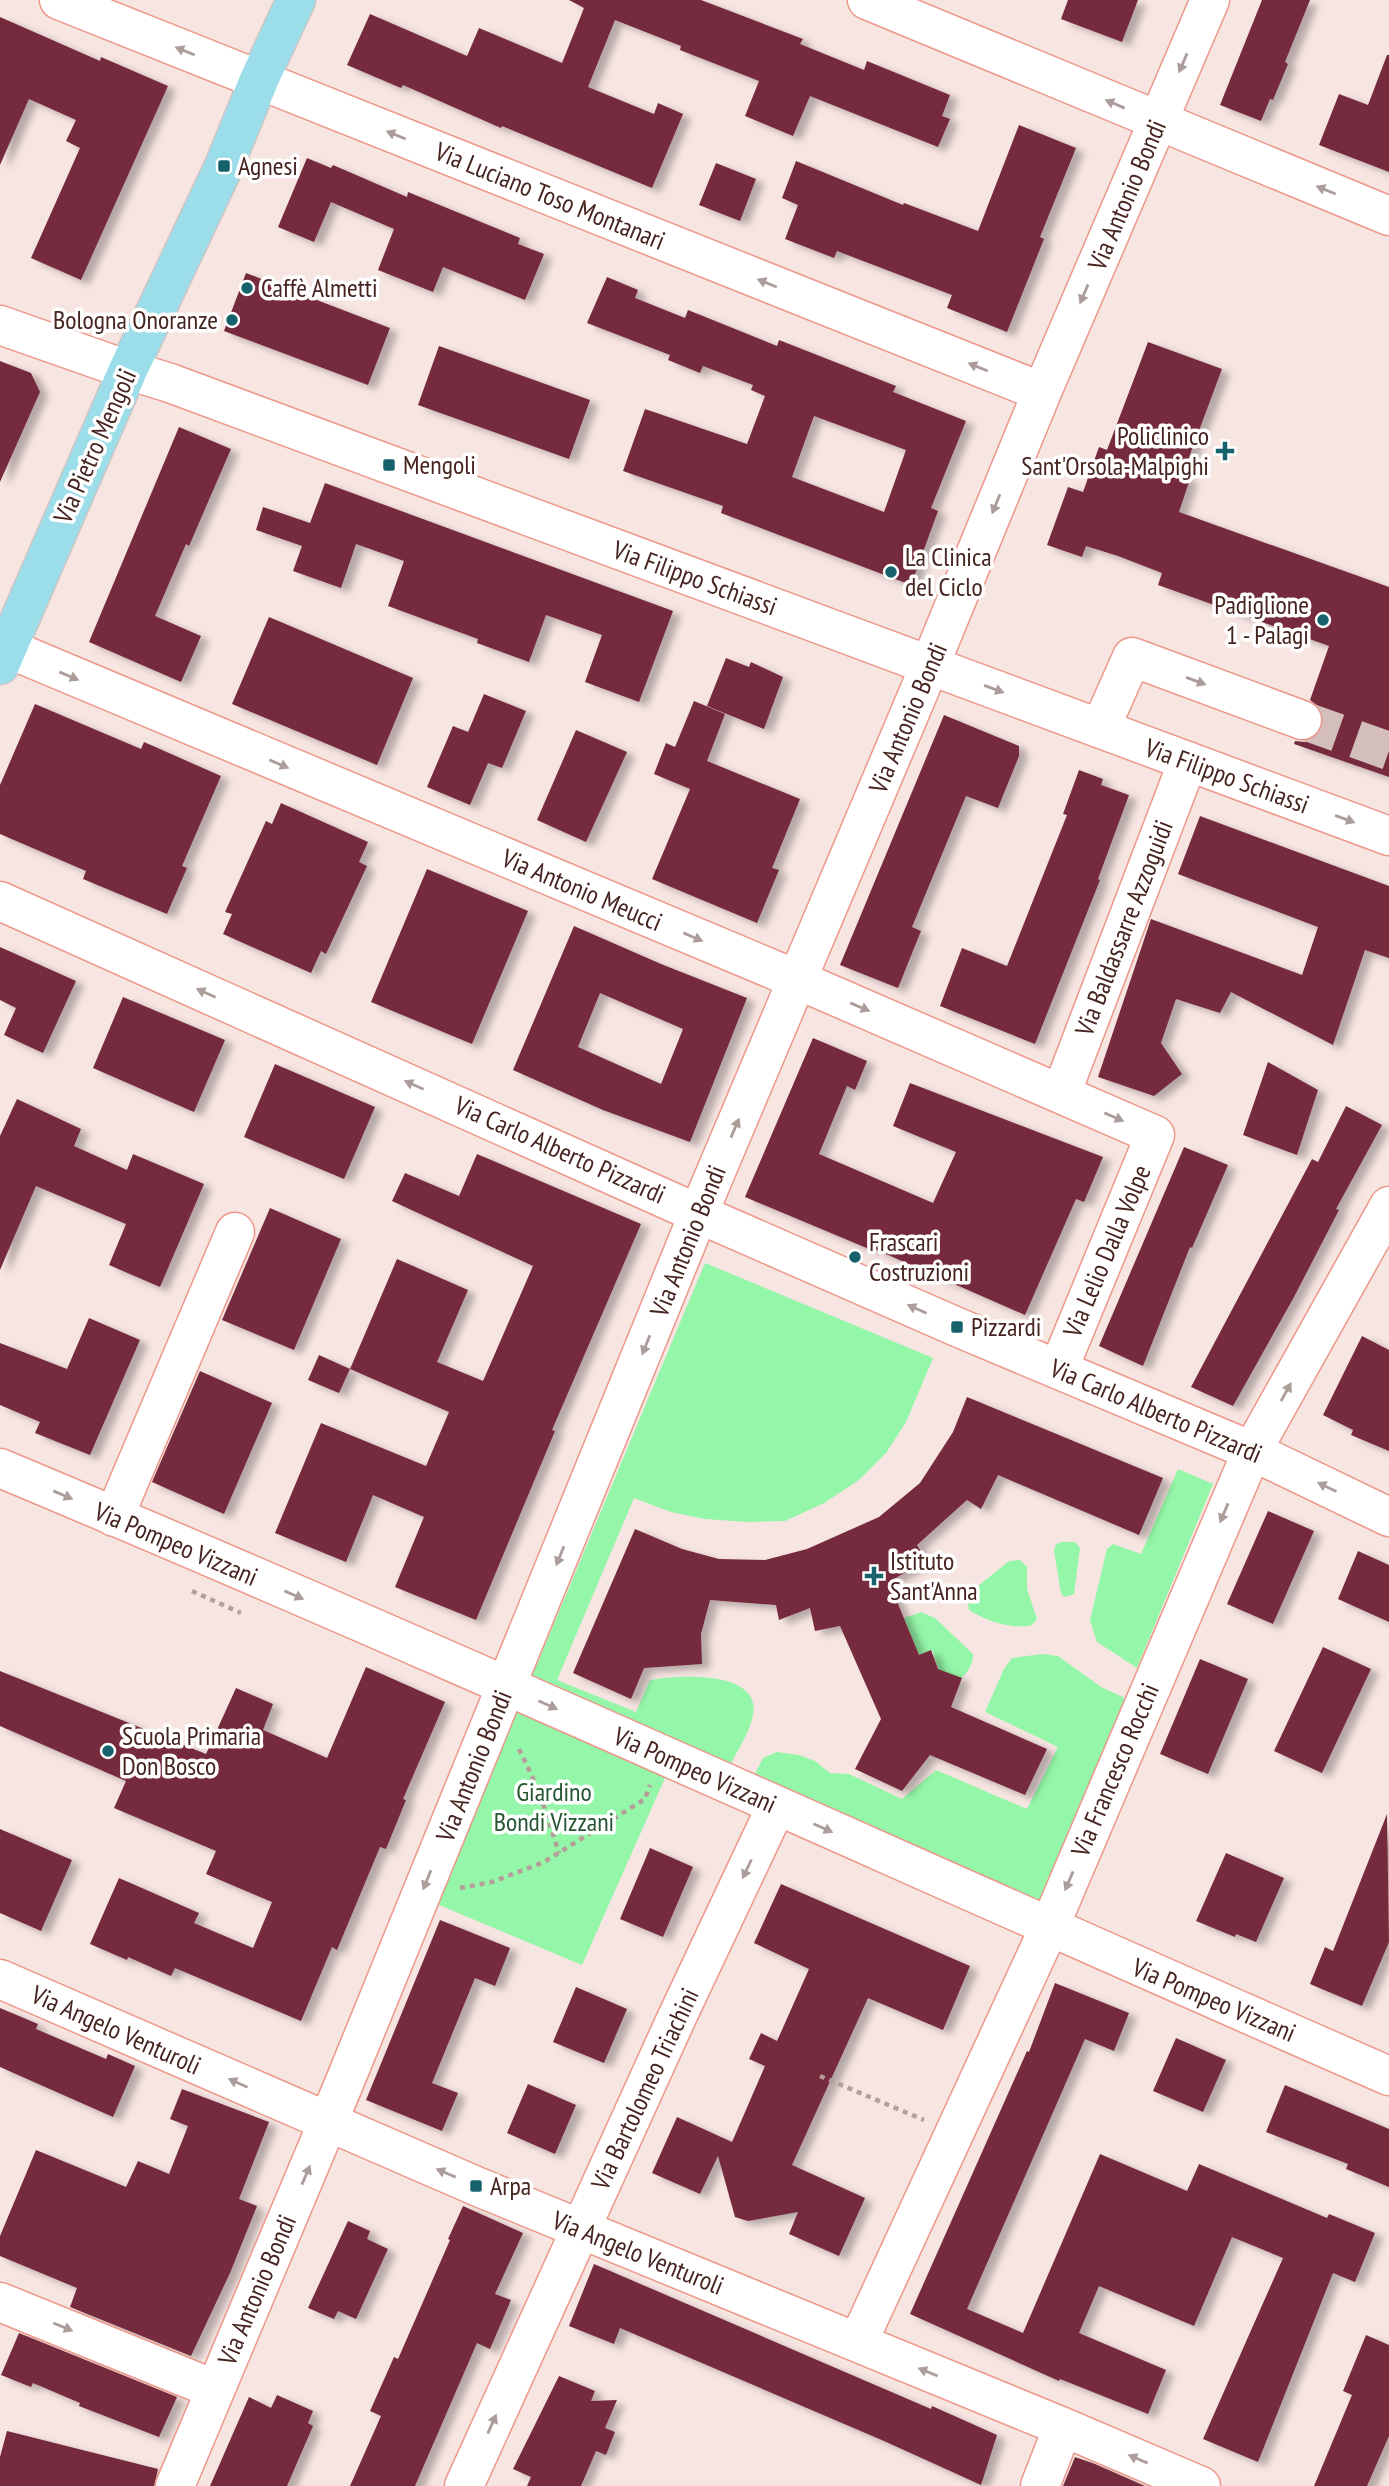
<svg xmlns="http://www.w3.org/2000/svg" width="1389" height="2486" viewBox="0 0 1389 2486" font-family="'PT Sans Narrow',sans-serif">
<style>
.green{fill:#94f6a8}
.building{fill:#752b3c;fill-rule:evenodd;filter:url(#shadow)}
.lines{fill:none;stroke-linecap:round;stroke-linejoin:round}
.minor-tunnel{stroke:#d4bebb;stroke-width:38;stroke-dasharray:38 19;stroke-linecap:butt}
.minor-casing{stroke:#ec978a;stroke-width:41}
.major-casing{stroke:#cfc6c5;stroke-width:41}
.path{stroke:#b59d9a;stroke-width:4.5;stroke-dasharray:5 5;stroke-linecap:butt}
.minor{stroke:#fff;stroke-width:38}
.major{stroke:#9bdde8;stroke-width:38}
.oneway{fill:#ac9c9a}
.poi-dot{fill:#15626d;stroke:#fff;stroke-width:2.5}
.labels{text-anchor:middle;stroke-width:7;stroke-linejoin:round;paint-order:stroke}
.poi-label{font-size:26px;fill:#46241f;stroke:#fff;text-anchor:start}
.street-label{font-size:26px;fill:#46241f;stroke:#fff}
.park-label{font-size:26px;fill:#265531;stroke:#fff}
</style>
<defs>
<filter id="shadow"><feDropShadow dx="8" dy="4.5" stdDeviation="3.5" flood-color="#0004"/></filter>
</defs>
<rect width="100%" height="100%" fill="#f7e5e2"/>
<!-- green -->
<path class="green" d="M 705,1263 L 933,1358 L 906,1422 L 886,1453 L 859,1480 L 824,1503 L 785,1521 L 748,1522 L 705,1519 L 671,1512 L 634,1498 L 557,1680 L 636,1712 L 650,1680 C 676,1675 762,1669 753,1715 C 749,1736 734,1754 726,1775 L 527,1688 Z
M 1178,1469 L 1213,1484 L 1137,1668 L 1097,1642 L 1090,1620 L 1107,1549 L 1113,1544 L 1141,1554 Z
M 1062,1542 L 1075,1542 L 1080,1548 L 1074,1594 L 1064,1597 L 1061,1593 L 1054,1551 L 1056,1544 Z
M 1020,1560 L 1027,1567 L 1027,1589 L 1037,1619 L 1032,1625 C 1013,1630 986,1621 969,1610 L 967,1596 L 972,1591 L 1009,1561 Z
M 921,1612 L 935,1618 L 973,1654 C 973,1672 959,1680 946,1690 L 932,1650 L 919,1655 L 904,1618 Z
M 1042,1654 L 1058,1656 L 1101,1687 L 1125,1698 L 1037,1908 L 750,1784 L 763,1758 L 777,1752 L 799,1755 L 815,1761 L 830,1773 L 849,1774 L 902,1799 L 936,1770 L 1027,1809 L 1058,1747 L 985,1712 L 1004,1669 L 1012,1658 Z
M 507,1687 L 673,1760 L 582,1965 L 420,1897 Z"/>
<!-- building -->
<path class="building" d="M 569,0 L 701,0 L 803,39 L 800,44 L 864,70 L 867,61 L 950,95 L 942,116 L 950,119 L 938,147 L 810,96 L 793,136 L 745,116 L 759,81 L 680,50 L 681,46 L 615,20 L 588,87 L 654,114 L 658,103 L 683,114 L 652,188 L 502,126 L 501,128 L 403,85 L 401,88 L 347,65 L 370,14 L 467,56 L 479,28 L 562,63 L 584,8 Z
M 1068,0 L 1138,0 L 1122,42 L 1061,19 Z
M 1262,0 L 1310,0 L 1285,62 L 1288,64 L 1273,100 L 1270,99 L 1261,121 L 1220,105 Z
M 0,17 L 100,61 L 101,57 L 168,86 L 81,280 L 31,258 L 80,148 L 66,141 L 76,120 L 29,99 L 0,165 Z
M 1387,55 L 1389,55 L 1389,172 L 1319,145 L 1339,94 L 1368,105 Z
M 1019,125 L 1076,148 L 1040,237 L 1044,239 L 1007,332 L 947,308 L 952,295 L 837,251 L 834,258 L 785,239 L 798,205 L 782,198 L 796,161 L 903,205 L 904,203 L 978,231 Z
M 307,158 L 331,168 L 333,165 L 407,197 L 408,192 L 520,238 L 518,244 L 544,254 L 525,300 L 443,267 L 433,292 L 378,270 L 394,229 L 331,202 L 314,242 L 278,227 Z
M 716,163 L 756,179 L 740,221 L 699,205 Z
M 246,273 L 390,328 L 368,385 L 224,331 Z
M 607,277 L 638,290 L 635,298 L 685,318 L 688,310 L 777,346 L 779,340 L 896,386 L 893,392 L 966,421 L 931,508 L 938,511 L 911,585 L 721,513 L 723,506 L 623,471 L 645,409 L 747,444 L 765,396 L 751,390 L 753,385 L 703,366 L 700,373 L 668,360 L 670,355 L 587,323 ZM 814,416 L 906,450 L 884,512 L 792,477 Z
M 1148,342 L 1222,369 L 1182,476 L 1190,479 L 1179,512 L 1389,587 L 1389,777 L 1294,744 L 1295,741 L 1305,742 L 1315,737 L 1323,727 L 1324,717 L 1319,707 L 1310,700 L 1329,646 L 1158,585 L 1162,573 L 1118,556 L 1086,546 L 1082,557 L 1047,545 L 1068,487 L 1083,492 L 1099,447 L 1107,450 Z
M 439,346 L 590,400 L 569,459 L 418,405 Z
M 0,361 L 31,373 L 40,392 L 0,482 Z
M 179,427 L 231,449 L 189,546 L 186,544 L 155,616 L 201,636 L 181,682 L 89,642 Z
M 325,483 L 673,611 L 639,702 L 585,682 L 602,635 L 546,615 L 529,662 L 477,643 L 478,639 L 388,606 L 404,561 L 356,544 L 341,588 L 293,571 L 302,546 L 256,530 L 263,507 L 310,523 Z
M 269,617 L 413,678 L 377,765 L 232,704 Z
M 726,658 L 749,667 L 751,662 L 783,677 L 764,729 L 707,706 Z
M 484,694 L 526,711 L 502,768 L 488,763 L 470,805 L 427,787 L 453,726 L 468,732 Z
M 694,701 L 725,714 L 707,761 L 800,799 L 772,868 L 779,870 L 757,923 L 652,879 L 690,789 L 654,774 L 666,743 L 675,747 Z
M 35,704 L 141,749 L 144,742 L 221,776 L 182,866 L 187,868 L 167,914 L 83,879 L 86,871 L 0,834 L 0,785 Z
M 944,715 L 1019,746 L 1019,756 L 998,808 L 966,796 L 912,927 L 921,931 L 898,988 L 840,965 Z
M 576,730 L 627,752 L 586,842 L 537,820 Z
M 1079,770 L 1103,779 L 1101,785 L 1129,795 L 1098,879 L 1100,880 L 1035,1044 L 940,1006 L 962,948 L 1007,966 L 1067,815 L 1063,814 Z
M 281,803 L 368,842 L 359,862 L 367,866 L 326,954 L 321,951 L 311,973 L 223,934 L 232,914 L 225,912 L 266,821 L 272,824 Z
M 1200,816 L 1389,886 L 1389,958 L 1365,950 L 1333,1045 L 1231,992 L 1220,1013 L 1176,999 L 1161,1043 L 1182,1074 L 1154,1096 L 1098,1077 L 1151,919 L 1302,975 L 1318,927 L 1178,874 Z
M 427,869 L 528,911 L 472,1044 L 371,1002 Z
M 574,926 L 661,964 L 747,998 L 690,1142 L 603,1110 L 513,1070 ZM 600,993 L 683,1029 L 661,1084 L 578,1047 Z
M 0,947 L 76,981 L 43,1053 L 4,1035 L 16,1008 L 0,1000 Z
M 123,997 L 225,1040 L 194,1112 L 93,1068 Z
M 813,1038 L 867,1061 L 855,1090 L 847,1086 L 819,1154 L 933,1203 L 956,1152 L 893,1126 L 910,1083 L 1103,1157 L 1084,1202 L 1076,1199 L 1025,1315 L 870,1247 L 869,1249 L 745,1197 Z
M 1268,1062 L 1318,1090 L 1297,1155 L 1243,1135 Z
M 275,1064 L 375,1107 L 344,1179 L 244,1137 Z
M 17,1099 L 81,1129 L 74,1146 L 127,1170 L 133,1154 L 204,1184 L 160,1287 L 109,1265 L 126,1224 L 36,1186 L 0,1270 L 0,1136 Z
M 1346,1106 L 1382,1125 L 1336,1209 L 1339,1210 L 1294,1297 L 1233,1406 L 1191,1387 L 1312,1159 L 1318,1162 Z
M 1184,1147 L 1228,1165 L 1192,1248 L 1190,1247 L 1143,1366 L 1099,1346 Z
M 477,1154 L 641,1224 L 552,1430 L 555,1431 L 476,1620 L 395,1587 L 424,1517 L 373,1495 L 346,1562 L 275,1533 L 321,1423 L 426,1466 L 449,1412 L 350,1369 L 397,1259 L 468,1290 L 437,1362 L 483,1381 L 533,1266 L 392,1201 L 405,1173 L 459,1196 Z
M 270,1208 L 341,1239 L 294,1350 L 222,1320 Z
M 89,1318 L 140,1340 L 90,1455 L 35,1433 L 40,1422 L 0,1405 L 0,1343 L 67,1369 Z
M 1362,1336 L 1389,1350 L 1389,1451 L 1351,1435 L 1353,1430 L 1323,1415 Z
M 319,1355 L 350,1369 L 339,1393 L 308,1380 Z
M 200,1371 L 272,1403 L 224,1514 L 152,1482 Z
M 967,1397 L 1163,1478 L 1139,1535 L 998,1475 L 981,1509 L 967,1500 L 917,1545 L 926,1560 L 889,1582 L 919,1655 L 931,1650 L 938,1669 L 962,1678 L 951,1707 L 1047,1749 L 1025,1795 L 930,1755 L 902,1791 L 855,1769 L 881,1719 L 840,1626 L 815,1631 L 810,1608 L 779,1620 L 776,1605 L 710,1600 L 701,1634 L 702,1664 L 644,1668 L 631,1699 L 573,1673 L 635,1529 L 682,1549 L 719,1559 L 765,1560 L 807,1549 L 879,1517 L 920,1483 L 953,1432 Z
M 1268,1511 L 1314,1531 L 1273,1624 L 1227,1604 Z
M 1358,1551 L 1389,1565 L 1389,1622 L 1338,1599 Z
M 1323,1647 L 1371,1669 L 1322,1773 L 1274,1751 Z
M 1200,1659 L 1248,1679 L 1208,1774 L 1160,1754 Z
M 366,1667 L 445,1702 L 403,1799 L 406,1800 L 386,1849 L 380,1847 L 337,1950 L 332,1947 L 301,2021 L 175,1968 L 171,1976 L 128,1957 L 127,1960 L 90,1944 L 119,1878 L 199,1913 L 194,1923 L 253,1948 L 272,1902 L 206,1874 L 216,1851 L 114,1808 L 126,1781 L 0,1726 L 0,1671 L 206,1754 L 236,1688 L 273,1704 L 263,1730 L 327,1758 Z
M 1387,1814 L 1389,1942 L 1362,2006 L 1310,1984 L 1325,1947 L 1333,1951 Z
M 0,1829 L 72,1860 L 41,1931 L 0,1913 Z
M 650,1848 L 693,1867 L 663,1937 L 620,1919 Z
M 1226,1853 L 1284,1878 L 1256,1942 L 1236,1934 L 1235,1937 L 1196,1921 Z
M 781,1884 L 970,1966 L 943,2030 L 868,1998 L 792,2165 L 865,2198 L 839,2256 L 789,2234 L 798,2212 L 748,2221 L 735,2217 L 718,2156 L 700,2194 L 652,2173 L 677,2117 L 732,2142 L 765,2066 L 749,2059 L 761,2033 L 777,2041 L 809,1969 L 754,1943 Z
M 440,1920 L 510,1948 L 495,1986 L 475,1978 L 432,2083 L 458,2093 L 442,2131 L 366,2100 Z
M 1055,1983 L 1129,2013 L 1114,2051 L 1085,2039 L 967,2309 L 1023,2333 L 1100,2154 L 1187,2191 L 1199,2164 L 1327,2218 L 1329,2214 L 1375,2233 L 1355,2282 L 1333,2273 L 1258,2462 L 1203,2439 L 1283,2258 L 1232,2237 L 1194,2326 L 1099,2286 L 1079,2333 L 1166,2370 L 1148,2414 L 1060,2379 L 1059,2381 L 910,2314 L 1027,2051 L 1029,2052 Z
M 576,1987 L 627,2009 L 604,2063 L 553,2042 Z
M 0,2008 L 38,2024 L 36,2029 L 106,2059 L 108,2054 L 135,2066 L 113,2117 L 0,2067 Z
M 1176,2038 L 1226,2060 L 1203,2112 L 1153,2091 Z
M 528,2084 L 576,2105 L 555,2154 L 507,2133 Z
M 1285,2085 L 1389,2129 L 1389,2187 L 1346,2169 L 1348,2164 L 1266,2132 Z
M 182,2089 L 269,2122 L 239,2199 L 257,2206 L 230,2273 L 191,2356 L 70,2307 L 77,2288 L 0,2256 L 0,2236 L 36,2150 L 126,2187 L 138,2161 L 169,2174 L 188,2126 L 170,2119 Z
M 463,2206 L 523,2233 L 495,2294 L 511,2300 L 490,2349 L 477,2343 L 415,2486 L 350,2486 L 381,2416 L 370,2411 L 394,2357 L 398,2359 L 450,2240 L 448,2239 Z
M 348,2221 L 370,2231 L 367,2239 L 388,2249 L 356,2319 L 338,2311 L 334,2319 L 308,2308 Z
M 594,2264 L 931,2409 L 932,2406 L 997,2435 L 981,2485 L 884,2441 L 620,2328 L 614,2344 L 569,2326 Z
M 19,2333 L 177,2397 L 159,2437 L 79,2406 L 80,2403 L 33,2383 L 31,2387 L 1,2375 Z
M 1366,2335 L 1389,2345 L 1389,2436 L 1367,2486 L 1314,2486 L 1352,2395 L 1343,2391 Z
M 559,2376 L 595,2391 L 591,2401 L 617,2400 L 605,2428 L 615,2432 L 606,2455 L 596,2451 L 581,2486 L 527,2486 L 531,2477 L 513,2469 Z
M 277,2395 L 313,2411 L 308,2423 L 313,2426 L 287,2486 L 210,2486 L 249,2397 L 271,2408 Z
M 7,2431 L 158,2469 L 154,2486 L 0,2486 L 0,2457 Z
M 1075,2457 L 1095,2464 L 1145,2486 L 1063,2486 Z"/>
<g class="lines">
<!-- minor-tunnel -->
<path class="minor-tunnel" d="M 1302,720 L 1389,751"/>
<defs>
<path id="minor" d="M 59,0 L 1042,392
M 867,0 L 1389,216
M 0,325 L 128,370 L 170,383 L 1389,836
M 7,648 L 798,980 L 1155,1135 L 1059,1368
M 1100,729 L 1132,657 L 1302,720
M 0,901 L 699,1214 L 957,1327 L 1252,1451 L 1389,1517
M 1061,1094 L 1188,761
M 0,1468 C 466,1663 926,1874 1389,2076
M 114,1517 L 235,1232
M 0,1979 L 476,2186 L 1063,2427 L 1201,2486
M 0,2302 L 214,2389
M 858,2342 L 1049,1928 L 1252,1451 L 1389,1206
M 175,2486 L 343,2086 L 707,1193 L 920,689 L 1042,392 L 1210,0
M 464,2486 L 677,2017 L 776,1807
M 1040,2486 L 1063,2427"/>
<path id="major" d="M 0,665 L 128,370 L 224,166 L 259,80 L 296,0"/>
</defs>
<!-- minor casing -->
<use href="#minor" class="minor-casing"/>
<!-- major casing -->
<use href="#major" class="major-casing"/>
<!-- path -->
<path class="path" d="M 192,1591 L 241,1613
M 519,1749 L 539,1791 L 559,1853
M 460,1888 L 492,1882 L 544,1862 L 645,1799 L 650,1785
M 820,2076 L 924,2120"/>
<!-- minor -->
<use href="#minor" class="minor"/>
<!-- major -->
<use href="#major" class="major"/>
</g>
<!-- one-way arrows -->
<defs><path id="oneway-solid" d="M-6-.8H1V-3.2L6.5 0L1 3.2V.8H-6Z" transform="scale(1.75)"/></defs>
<g class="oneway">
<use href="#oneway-solid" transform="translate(185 51) rotate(-158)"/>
<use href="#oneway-solid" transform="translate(1183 63) rotate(113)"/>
<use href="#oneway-solid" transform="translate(1115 104) rotate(-157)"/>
<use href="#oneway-solid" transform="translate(396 135) rotate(-158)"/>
<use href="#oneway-solid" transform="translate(1326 190) rotate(-158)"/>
<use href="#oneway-solid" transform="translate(767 283) rotate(-158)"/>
<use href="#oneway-solid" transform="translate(1084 294) rotate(113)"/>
<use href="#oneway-solid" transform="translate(978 367) rotate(-158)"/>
<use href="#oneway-solid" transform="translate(996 504) rotate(112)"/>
<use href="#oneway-solid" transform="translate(69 676) rotate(23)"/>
<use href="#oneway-solid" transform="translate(1196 681) rotate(20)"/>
<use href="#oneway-solid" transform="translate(994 689) rotate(20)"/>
<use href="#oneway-solid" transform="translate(279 764) rotate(23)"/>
<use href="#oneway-solid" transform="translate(1345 819) rotate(20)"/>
<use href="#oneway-solid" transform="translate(693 937) rotate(23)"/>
<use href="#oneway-solid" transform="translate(206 993) rotate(-156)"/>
<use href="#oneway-solid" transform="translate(860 1007) rotate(23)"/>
<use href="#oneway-solid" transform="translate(414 1085) rotate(-156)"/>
<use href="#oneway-solid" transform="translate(1114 1117) rotate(23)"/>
<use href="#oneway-solid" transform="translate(735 1128) rotate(-67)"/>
<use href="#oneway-solid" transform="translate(917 1309) rotate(-156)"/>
<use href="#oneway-solid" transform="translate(646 1345) rotate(112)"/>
<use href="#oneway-solid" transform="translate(1286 1392) rotate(-61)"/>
<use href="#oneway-solid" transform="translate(1327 1487) rotate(-154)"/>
<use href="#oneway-solid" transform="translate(63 1495) rotate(23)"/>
<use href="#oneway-solid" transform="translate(1224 1513) rotate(113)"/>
<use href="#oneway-solid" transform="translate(560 1556) rotate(112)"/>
<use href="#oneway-solid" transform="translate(294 1595) rotate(23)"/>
<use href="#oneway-solid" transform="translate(548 1705) rotate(24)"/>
<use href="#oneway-solid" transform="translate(823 1828) rotate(24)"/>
<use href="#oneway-solid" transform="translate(747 1869) rotate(115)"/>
<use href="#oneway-solid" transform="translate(427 1880) rotate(112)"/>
<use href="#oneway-solid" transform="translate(1069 1881) rotate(113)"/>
<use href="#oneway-solid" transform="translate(238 2083) rotate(-156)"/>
<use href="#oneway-solid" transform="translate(446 2173) rotate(-157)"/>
<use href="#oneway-solid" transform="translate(306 2175) rotate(-67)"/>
<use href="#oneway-solid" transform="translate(63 2327) rotate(22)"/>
<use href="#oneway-solid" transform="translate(928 2372) rotate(-158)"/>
<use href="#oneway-solid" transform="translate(492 2424) rotate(-66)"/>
<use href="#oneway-solid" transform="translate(1138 2459) rotate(-157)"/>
</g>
<!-- markers -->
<g class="poi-dot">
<rect x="217" y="159" width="14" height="14" rx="3.5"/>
<circle cx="247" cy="288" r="7"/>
<circle cx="232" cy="320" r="7"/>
<path d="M1221.5 440.5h7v7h7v7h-7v7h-7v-7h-7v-7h7z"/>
<rect x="382" y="458" width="14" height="14" rx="3.5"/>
<circle cx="891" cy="572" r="7"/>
<circle cx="1323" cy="620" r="7"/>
<circle cx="855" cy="1257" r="7"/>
<rect x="950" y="1320" width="14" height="14" rx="3.5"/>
<path d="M870.5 1565.5h7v7h7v7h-7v7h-7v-7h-7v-7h7z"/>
<circle cx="108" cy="1751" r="7"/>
<rect x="469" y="2179" width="14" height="14" rx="3.5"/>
</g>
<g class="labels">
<!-- poi labels -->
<g class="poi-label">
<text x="238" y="175">Agnesi</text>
<text x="261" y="297">Caffè Almetti</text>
<text x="218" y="329" text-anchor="end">Bologna Onoranze</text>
<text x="1209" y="445" text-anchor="end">Policlinico<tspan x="1209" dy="30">Sant'Orsola-Malpighi</tspan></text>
<text x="403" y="474">Mengoli</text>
<text x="905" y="566">La Clinica<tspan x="905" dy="30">del Ciclo</tspan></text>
<text x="1309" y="614" text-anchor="end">Padiglione<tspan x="1309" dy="30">1 - Palagi</tspan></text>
<text x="869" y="1251">Frascari<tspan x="869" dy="30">Costruzioni</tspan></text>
<text x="971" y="1336">Pizzardi</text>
<text x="890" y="1570">Istituto<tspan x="890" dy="30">Sant'Anna</tspan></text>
<text x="122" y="1745">Scuola Primaria<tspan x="122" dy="30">Don Bosco</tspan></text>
<text x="490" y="2195">Arpa</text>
</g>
<!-- street labels -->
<g class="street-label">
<text transform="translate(1127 195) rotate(-67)" y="9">Via Antonio Bondi</text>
<text transform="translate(550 196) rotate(22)" y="9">Via Luciano Toso Montanari</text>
<text transform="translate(95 446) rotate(-66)" y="9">Via Pietro Mengoli</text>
<text transform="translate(695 578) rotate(20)" y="9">Via Filippo Schiassi</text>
<text transform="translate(908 718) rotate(-67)" y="9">Via Antonio Bondi</text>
<text transform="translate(1227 776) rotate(20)" y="9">Via Filippo Schiassi</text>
<text transform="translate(582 890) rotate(23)" y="9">Via Antonio Meucci</text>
<text transform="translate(1124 928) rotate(-69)" y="9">Via Baldassarre Azzoguidi</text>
<text transform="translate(560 1150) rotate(24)" y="9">Via Carlo Alberto Pizzardi</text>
<text transform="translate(688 1241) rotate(-68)" y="9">Via Antonio Bondi</text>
<text transform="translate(1107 1251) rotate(-67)" y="9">Via Lelio Dalla Volpe</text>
<text transform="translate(1156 1411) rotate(23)" y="9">Via Carlo Alberto Pizzardi</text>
<text transform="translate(176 1544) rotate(23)" y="9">Via Pompeo Vizzani</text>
<text transform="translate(474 1766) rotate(-68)" y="9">Via Antonio Bondi</text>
<text transform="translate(695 1770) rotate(24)" y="9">Via Pompeo Vizzani</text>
<text transform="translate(1115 1770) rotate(-67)" y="9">Via Francesco Rocchi</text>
<text transform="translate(1214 2000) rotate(23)" y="9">Via Pompeo Vizzani</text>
<text transform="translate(116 2030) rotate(24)" y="9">Via Angelo Venturoli</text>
<text transform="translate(645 2089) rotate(-65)" y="9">Via Bartolomeo Triachini</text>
<text transform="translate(638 2253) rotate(22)" y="9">Via Angelo Venturoli</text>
<text transform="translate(257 2290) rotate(-67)" y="9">Via Antonio Bondi</text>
</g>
<!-- park labels -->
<g class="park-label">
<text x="554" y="1801">Giardino<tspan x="554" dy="30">Bondi Vizzani</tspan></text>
</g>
</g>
</svg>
